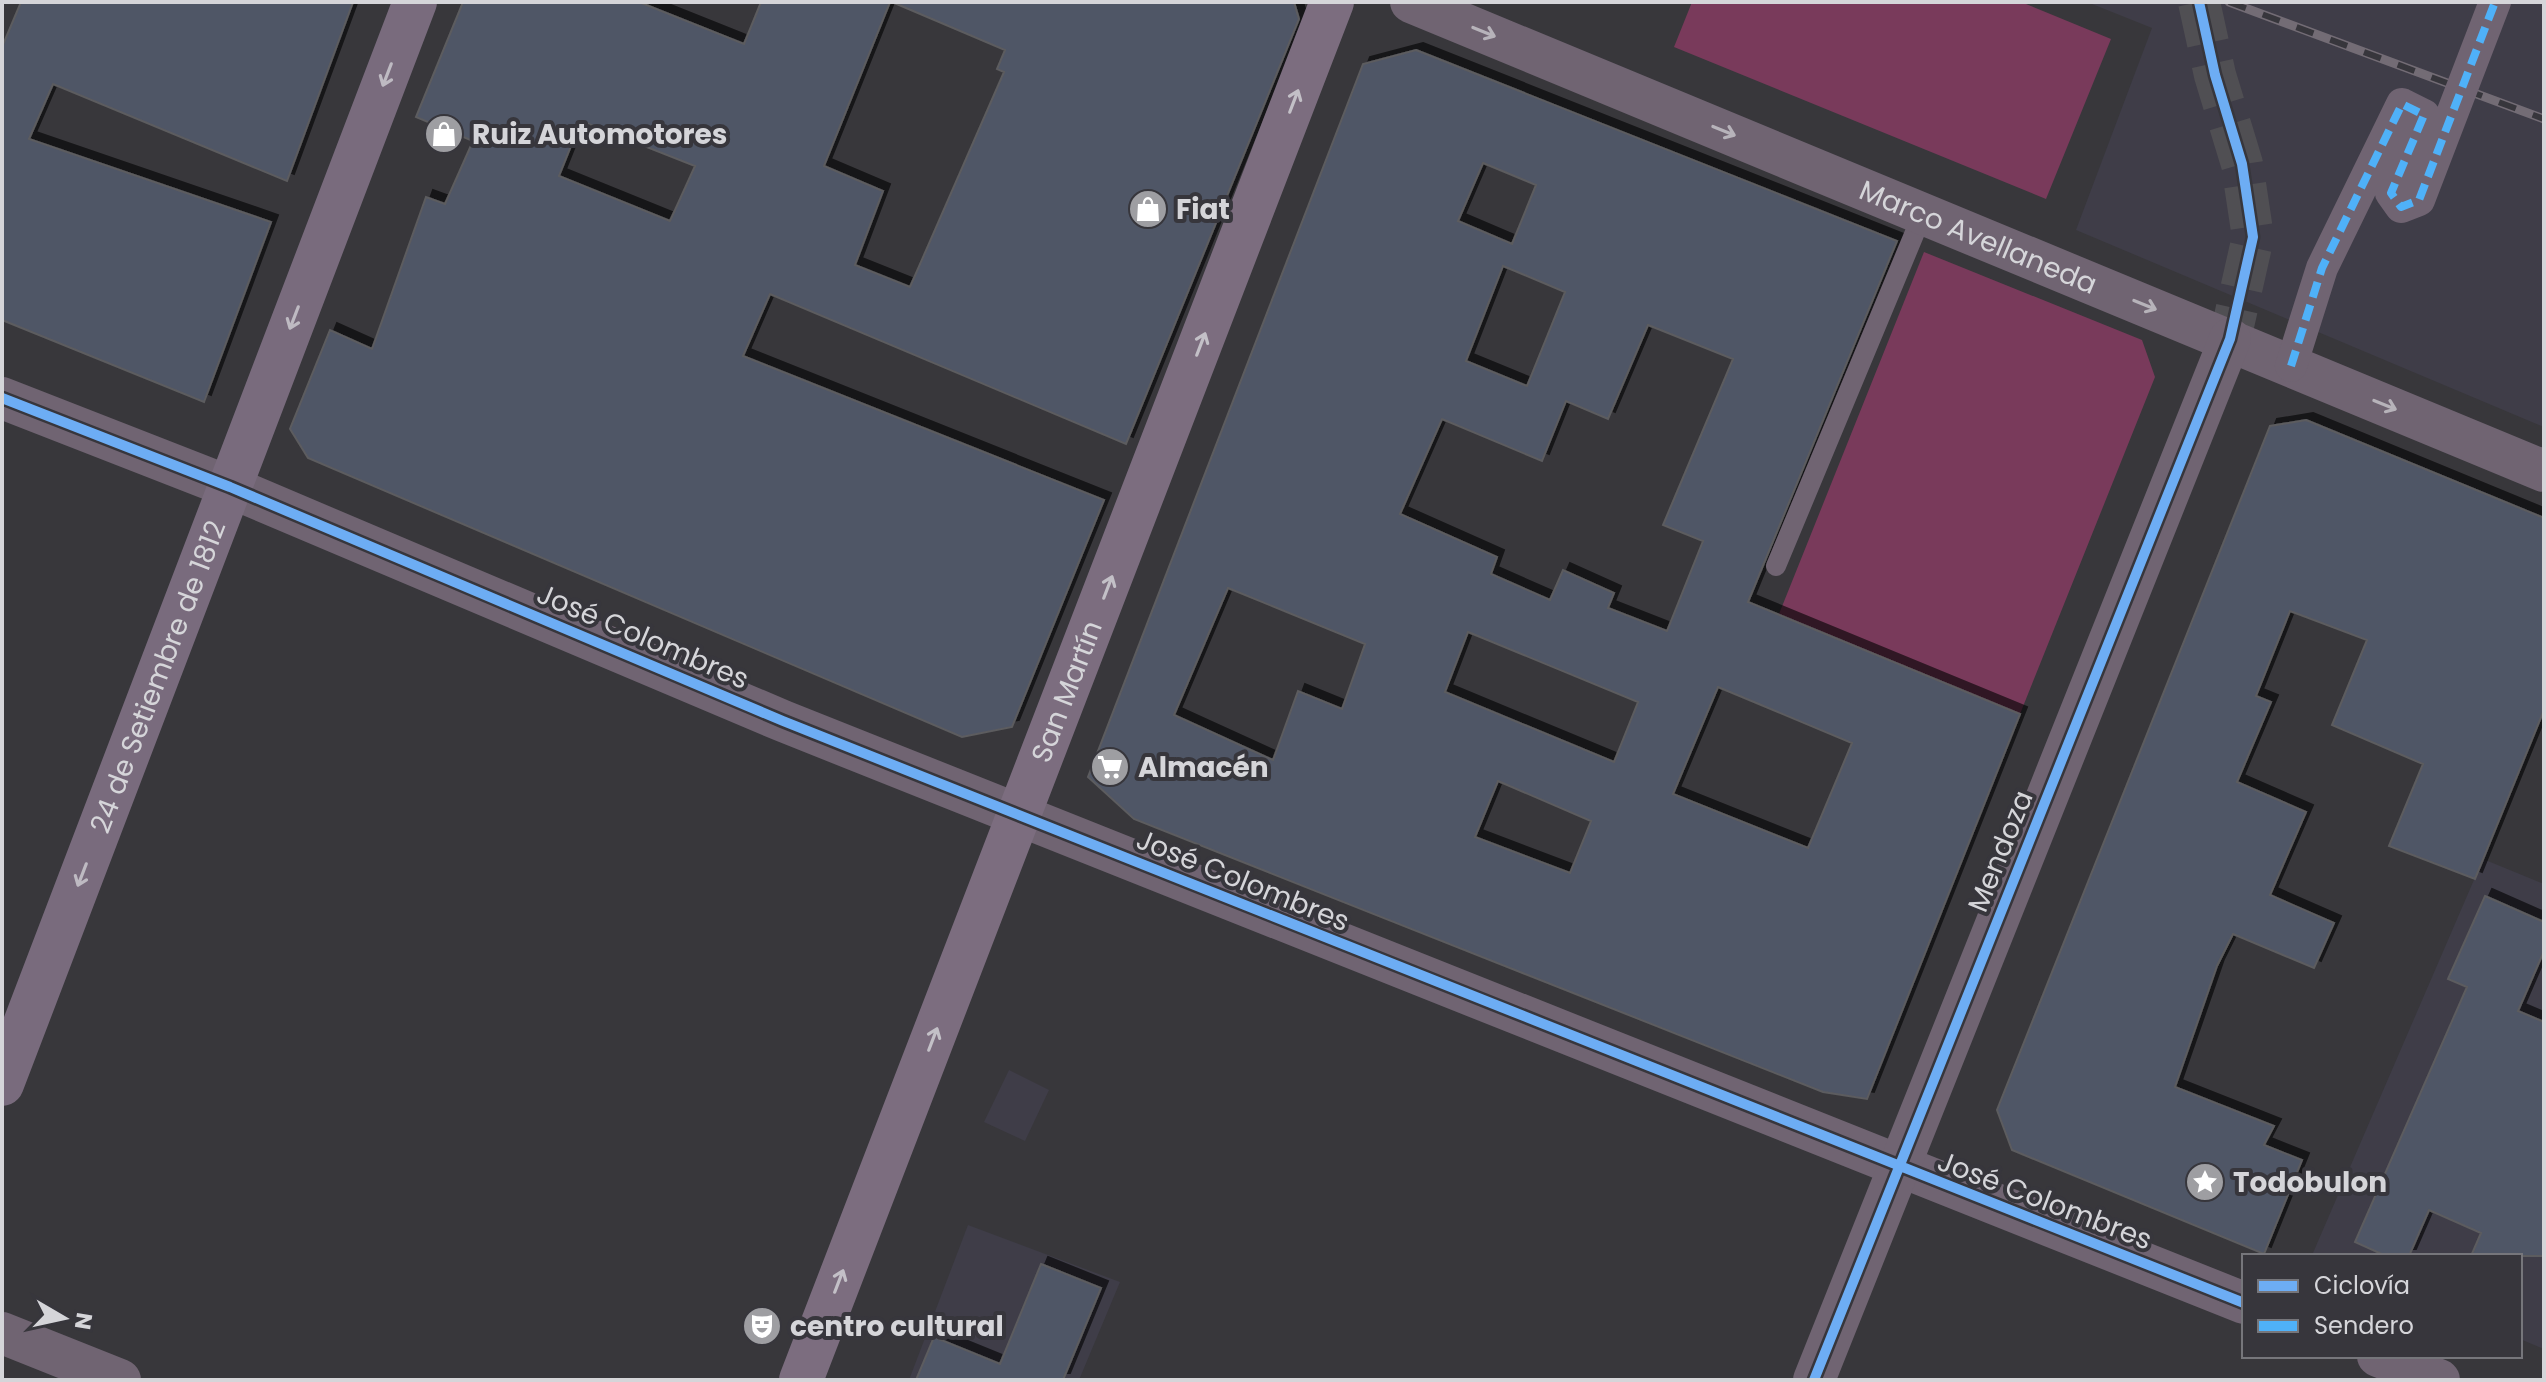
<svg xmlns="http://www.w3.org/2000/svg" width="2546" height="1382" viewBox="0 0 2546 1382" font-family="Poppins,sans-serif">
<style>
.built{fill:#3f3d48}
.green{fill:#793a5b}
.building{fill:#505666;stroke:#5c5c5f;stroke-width:2;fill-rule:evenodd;filter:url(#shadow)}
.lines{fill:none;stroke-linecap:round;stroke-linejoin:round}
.minor-tunnel{stroke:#504f53;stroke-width:42;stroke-dasharray:42 21;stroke-linecap:butt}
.service{stroke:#706472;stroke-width:20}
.minor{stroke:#706472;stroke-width:42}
.secondary{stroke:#7c6d7f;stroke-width:44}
.primary{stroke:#796b7d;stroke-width:44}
.rail-casing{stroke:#736c75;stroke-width:9}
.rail{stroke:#37363c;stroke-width:6;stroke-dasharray:18;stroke-linecap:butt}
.pedestrian-bridge{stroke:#706472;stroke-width:32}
.quiet{stroke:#4fb1f8;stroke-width:8;stroke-dasharray:16 8;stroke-linecap:butt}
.cycleway-casing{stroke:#37363c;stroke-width:15}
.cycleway{stroke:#6dadf4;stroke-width:10}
.oneway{stroke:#b7b3ba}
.oneway2{stroke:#bebac2}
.oneway3{stroke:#c3c0c7}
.labels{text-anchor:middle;stroke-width:8;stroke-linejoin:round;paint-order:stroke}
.poi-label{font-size:28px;font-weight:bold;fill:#d5d5d9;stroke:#37363c;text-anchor:start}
.street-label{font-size:28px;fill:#d5d5d9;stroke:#37363c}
</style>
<defs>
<filter id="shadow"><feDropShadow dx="7" dy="-7" stdDeviation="0" flood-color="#0009"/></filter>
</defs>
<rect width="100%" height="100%" fill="#38373b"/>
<!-- built -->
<path class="built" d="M 2087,2 L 2544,2 L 2544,427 L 2076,230 L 2152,28 Z
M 2483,859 L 2544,884 L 2544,1349 L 2520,1339 L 2520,1256 L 2313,1253 Z
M 1009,1070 L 1049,1090 L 1025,1141 L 984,1122 Z
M 968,1225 L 1120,1282 L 1079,1380 L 909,1380 Z"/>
<!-- green -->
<path class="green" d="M 1692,2 L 2021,2 L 2111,39 L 2046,199 L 1674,47 Z
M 1924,252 L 2142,340 L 2155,377 L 2020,714 L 1779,614 Z"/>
<!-- building -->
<path class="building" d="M 21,2 L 353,2 L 287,181 L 53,84 L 29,139 L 271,222 L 204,402 L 2,320 L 2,47 Z
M 463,2 L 639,2 L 744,44 L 761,2 L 890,2 L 824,166 L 883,191 L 855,265 L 910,287 L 1004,72 L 997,69 L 1005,50 L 892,2 L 1294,2 L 1299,19 L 1126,444 L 770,294 L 743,356 L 1104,500 L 1012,727 L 962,737 L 308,458 L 290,429 L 330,330 L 372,349 L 426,197 L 445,204 L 473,141 L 416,117 ZM 581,121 L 695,166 L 670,221 L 559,176 Z
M 1416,50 L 1897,241 L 1748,602 L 2020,714 L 1867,1099 L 1823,1092 L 1134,819 L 1088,777 L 1363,64 ZM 1483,163 L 1536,185 L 1512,244 L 1458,221 ZM 1503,266 L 1565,292 L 1527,386 L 1466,361 ZM 1648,325 L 1733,359 L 1663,525 L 1703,541 L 1667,631 L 1608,608 L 1614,593 L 1563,570 L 1550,600 L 1491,574 L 1497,557 L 1400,514 L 1442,419 L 1542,461 L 1566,401 L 1608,419 ZM 1228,588 L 1365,644 L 1342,709 L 1298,691 L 1273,760 L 1174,715 ZM 1468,632 L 1638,702 L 1614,762 L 1445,692 ZM 1718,687 L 1852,743 L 1808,848 L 1673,794 ZM 1498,781 L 1591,821 L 1570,873 L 1475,837 Z
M 2306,420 L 2544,518 L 2544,710 L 2475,879 L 2389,846 L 2423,764 L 2332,725 L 2367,640 L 2290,611 L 2256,696 L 2271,702 L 2237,782 L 2306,812 L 2270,895 L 2334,923 L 2314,968 L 2233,934 L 2217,966 L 2175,1087 L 2274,1126 L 2264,1145 L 2302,1160 L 2264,1254 L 2012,1150 L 1997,1110 L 2270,426 Z
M 2485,896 L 2544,922 L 2544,951 L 2518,1011 L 2544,1022 L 2544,1256 L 2471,1256 L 2481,1233 L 2429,1210 L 2409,1256 L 2386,1256 L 2355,1242 L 2467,987 L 2448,979 Z
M 1041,1264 L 1101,1288 L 1063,1380 L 916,1380 L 934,1337 L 1000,1364 Z"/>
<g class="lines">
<!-- minor-tunnel -->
<path class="minor-tunnel" d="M 2199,2 L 2215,75 L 2242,164 L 2253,237 L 2230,339"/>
<!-- service -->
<path class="service" d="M 1776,566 L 1923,213"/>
<!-- minor -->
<g class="minor">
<path id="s1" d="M 1411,2 L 2544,471"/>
<path d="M 2,398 L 230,487 L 783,721 L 2244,1303"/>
<path d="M 2,1333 L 120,1380"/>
<path d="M 2378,1356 L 2439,1380"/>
<path d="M 1814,1380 L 2230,339"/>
</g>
<!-- secondary -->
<path class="secondary" id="s2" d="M 801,1380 L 1332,2"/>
<!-- primary -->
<path class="primary" id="s3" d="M 2,1084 L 415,2"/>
<defs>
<path id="rail" d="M 2229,2 L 2544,119"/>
</defs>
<!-- rail casing -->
<use href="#rail" class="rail-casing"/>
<!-- rail -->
<use href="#rail" class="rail"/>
<!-- pedestrian-bridge -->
<path class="pedestrian-bridge" d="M 2291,366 L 2322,268 L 2402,104 L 2424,115 L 2391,193 L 2401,207 L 2419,200 L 2495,2"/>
<!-- quiet -->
<path class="quiet" d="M 2291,366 L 2322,268 L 2402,104 L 2424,115 L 2391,193 L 2401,207 L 2419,200 L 2495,2"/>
<defs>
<path id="cycleway" d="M 2,398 L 230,487 L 783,721 L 2244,1303
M 1814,1380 L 2230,339 L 2253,237 L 2242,164 L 2215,75 L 2199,2"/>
</defs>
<!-- cycleway casing -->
<use href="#cycleway" class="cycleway-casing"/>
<!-- cycleway -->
<use href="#cycleway" class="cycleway"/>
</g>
<!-- one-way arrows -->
<defs><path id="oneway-shaft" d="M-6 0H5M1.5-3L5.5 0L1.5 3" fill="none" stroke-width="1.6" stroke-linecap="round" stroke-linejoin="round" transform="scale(2)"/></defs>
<g class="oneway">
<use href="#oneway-shaft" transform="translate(1484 32) rotate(22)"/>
<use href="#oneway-shaft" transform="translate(1724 131) rotate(22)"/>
<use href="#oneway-shaft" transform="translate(2145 305) rotate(22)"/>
<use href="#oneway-shaft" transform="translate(2385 405) rotate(22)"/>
</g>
<g class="oneway2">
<use href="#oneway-shaft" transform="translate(387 75) rotate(111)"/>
<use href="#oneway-shaft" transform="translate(294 318) rotate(111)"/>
<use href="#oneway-shaft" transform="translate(82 875) rotate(111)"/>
</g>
<g class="oneway3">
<use href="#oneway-shaft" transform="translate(1294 101) rotate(-69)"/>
<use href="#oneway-shaft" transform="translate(1201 344) rotate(-69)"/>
<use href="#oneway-shaft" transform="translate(1108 587) rotate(-69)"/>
<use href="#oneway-shaft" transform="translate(933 1039) rotate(-69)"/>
<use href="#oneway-shaft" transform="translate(839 1281) rotate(-69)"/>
</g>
<!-- icons -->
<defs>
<symbol id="shop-disc" viewBox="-11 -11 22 22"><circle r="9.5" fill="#9e9ea2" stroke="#37363c"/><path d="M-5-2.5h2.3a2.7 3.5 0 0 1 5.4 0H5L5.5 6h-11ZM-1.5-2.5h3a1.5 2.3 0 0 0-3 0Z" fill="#fff"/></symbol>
<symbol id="supermarket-disc" viewBox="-11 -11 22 22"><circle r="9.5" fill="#9e9ea2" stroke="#37363c"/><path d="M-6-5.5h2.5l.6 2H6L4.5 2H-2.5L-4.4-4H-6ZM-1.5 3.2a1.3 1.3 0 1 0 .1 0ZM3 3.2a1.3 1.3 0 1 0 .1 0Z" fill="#fff"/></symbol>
<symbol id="sight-disc" viewBox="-11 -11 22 22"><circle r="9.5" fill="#9e9ea2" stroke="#37363c"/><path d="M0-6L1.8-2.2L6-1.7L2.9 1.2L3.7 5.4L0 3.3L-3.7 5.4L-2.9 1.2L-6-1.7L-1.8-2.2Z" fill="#fff"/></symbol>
<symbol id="theatre-disc" viewBox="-11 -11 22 22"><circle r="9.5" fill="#9e9ea2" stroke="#37363c"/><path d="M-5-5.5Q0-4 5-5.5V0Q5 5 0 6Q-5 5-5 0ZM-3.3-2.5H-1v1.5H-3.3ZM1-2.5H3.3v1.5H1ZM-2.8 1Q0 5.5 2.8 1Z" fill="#fff"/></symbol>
</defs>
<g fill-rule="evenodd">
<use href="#shop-disc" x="422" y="112" width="44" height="44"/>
<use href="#shop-disc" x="1126" y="187" width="44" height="44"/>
<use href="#supermarket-disc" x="1088" y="745" width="44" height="44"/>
<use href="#sight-disc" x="2183" y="1160" width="44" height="44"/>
<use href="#theatre-disc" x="740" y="1304" width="44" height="44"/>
</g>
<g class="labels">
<!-- poi labels -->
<g class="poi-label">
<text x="472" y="144">Ruiz Automotores</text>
<text x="1176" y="219">Fiat</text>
<text x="1138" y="777">Almacén</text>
<text x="2233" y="1192">Todobulon</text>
<text x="790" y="1336">centro cultural</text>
</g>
<!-- street labels -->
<g class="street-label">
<text dy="10" stroke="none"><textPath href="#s1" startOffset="614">Marco Avellaneda</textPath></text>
<text transform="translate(643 636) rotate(23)" y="10">José Colombres</text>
<text dy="10" stroke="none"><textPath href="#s3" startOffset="436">24 de Setiembre de 1812</textPath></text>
<text dy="10" stroke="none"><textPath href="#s2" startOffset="738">San Martín</textPath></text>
<text transform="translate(2000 851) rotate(-68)" y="10">Mendoza</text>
<text transform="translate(1243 880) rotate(22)" y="10">José Colombres</text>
<text transform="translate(2045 1200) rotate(21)" y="10">José Colombres</text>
</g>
</g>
<!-- border -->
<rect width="2546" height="1382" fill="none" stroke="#d5d5d9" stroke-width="8"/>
<!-- legend -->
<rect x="2242" y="1254" width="280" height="104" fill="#37363c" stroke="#76767b" stroke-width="2"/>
<rect x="2258" y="1280" width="40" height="12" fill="#6dadf4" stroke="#76767b" stroke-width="2"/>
<text x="2314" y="1294" font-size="24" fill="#d5d5d9">Ciclovía</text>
<rect x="2258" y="1320" width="40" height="12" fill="#4fb1f8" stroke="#76767b" stroke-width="2"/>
<text x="2314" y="1334" font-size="24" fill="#d5d5d9">Sendero</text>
<!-- north arrow -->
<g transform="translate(64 1318) rotate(99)" stroke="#37363c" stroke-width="6" paint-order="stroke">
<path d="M0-6L14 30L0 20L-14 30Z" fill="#d5d5d9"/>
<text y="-12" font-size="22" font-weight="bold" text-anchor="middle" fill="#d5d5d9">N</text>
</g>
</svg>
